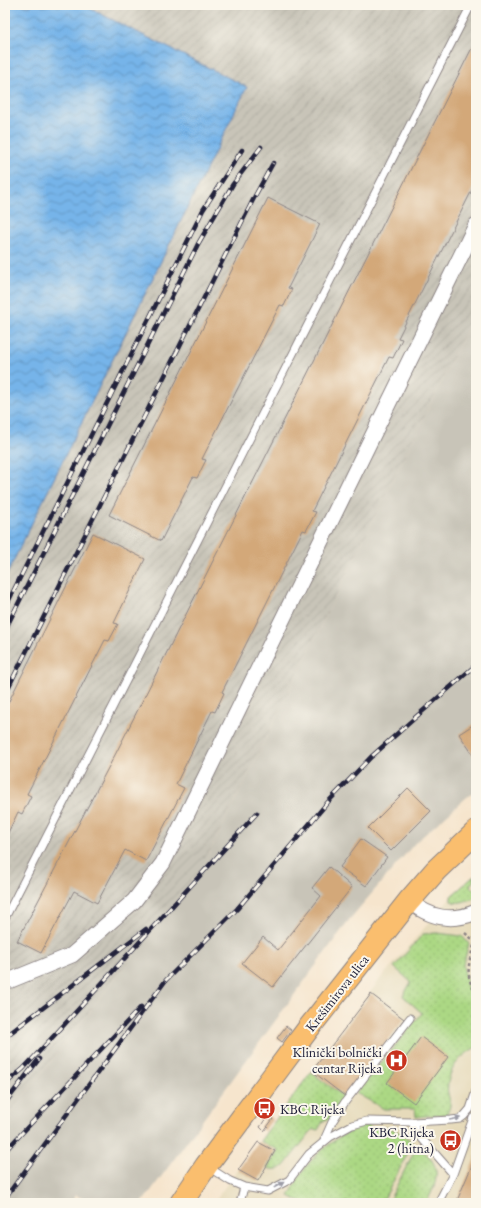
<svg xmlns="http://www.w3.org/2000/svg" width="481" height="1208" viewBox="0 0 481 1208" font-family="'EB Garamond',serif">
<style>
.built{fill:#e6daba}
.industrial{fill:url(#industrial-furrows)}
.railway{fill:#c8c4b8}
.grass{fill:url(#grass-dots);stroke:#677d60}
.water{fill:url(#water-waves);stroke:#4c6b92}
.building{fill:#d3a879}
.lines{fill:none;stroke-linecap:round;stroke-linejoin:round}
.service-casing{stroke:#8c8484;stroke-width:9}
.minor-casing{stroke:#8c8484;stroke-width:17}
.primary-casing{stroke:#8c8484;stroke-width:24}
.path{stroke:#8c8484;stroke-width:2.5;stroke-dasharray:3 3;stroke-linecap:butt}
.service{stroke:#fff;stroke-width:7}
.minor{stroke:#fff;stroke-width:15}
.primary{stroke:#fabe6e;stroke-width:22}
.rail-casing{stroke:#22223b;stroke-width:4.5}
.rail{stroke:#fbf7ec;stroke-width:3;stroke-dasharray:9;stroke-linecap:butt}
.oneway{fill:#9c9ca7}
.labels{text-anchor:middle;stroke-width:4;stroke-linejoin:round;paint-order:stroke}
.street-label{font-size:14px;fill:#22223b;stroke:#fbf7ec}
.poi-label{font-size:14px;fill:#22223b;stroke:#fbf7ec;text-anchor:end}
</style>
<defs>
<pattern id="industrial-furrows" width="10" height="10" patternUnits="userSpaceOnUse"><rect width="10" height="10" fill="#c8c4b8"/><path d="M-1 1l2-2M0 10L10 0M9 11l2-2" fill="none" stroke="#aca89f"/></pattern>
<pattern id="grass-dots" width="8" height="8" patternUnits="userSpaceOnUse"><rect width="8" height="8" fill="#acd884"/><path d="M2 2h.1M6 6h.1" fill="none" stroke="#94b973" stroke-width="1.8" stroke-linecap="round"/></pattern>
<pattern id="water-waves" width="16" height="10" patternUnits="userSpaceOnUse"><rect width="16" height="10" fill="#76b4e9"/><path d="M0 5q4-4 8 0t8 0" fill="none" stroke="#6092be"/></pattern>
</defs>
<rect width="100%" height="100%" fill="#fbf7ec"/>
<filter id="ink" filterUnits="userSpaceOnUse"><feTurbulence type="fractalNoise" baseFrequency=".025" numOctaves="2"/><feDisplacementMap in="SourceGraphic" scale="8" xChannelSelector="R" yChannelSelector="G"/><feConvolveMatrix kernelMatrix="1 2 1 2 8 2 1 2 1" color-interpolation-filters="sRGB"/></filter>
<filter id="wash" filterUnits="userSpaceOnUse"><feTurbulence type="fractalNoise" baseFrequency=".012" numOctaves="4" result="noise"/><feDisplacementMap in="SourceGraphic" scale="16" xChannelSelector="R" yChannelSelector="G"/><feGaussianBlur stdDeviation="0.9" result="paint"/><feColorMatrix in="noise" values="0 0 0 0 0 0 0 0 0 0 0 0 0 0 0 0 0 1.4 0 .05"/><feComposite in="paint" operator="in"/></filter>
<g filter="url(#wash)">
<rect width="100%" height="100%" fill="#f6e5cd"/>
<!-- built -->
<path class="built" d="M 476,875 L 476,1203 L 213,1203 L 380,979 L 454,894 Z"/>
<!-- industrial -->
<path class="industrial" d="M 83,5 L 476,5 L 476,312 L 203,866 L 5,1120 L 5,574 L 247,88 Z"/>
<!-- railway -->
<path class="railway" d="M 476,312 L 476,792 L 467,797 L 415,843 L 349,920 L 142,1203 L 93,1203 L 75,1195 L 72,1203 L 5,1203 L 5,1120 L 203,866 Z"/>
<!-- grass -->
<path class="grass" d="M 474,876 L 474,880 L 470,885 L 471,888 L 476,891 L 476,897 C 468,900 458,905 451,901 L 451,896 Z
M 437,933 L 462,936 L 469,944 L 463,965 L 468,988 L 476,1001 L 476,1047 C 461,1056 451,1065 448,1083 C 448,1086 447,1090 448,1093 C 450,1103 452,1104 447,1114 L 416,1117 L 415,1109 L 384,1109 L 356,1093 L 422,1013 L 403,996 L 411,982 L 394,967 L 423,934 Z
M 311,1072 L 344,1097 L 330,1119 L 324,1120 L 318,1130 L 313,1129 L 284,1166 C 278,1170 274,1170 267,1168 L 278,1150 L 260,1141 Z
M 369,1125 L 370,1128 C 390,1126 399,1130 413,1143 L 382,1203 L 302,1203 L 289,1196 C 295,1185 301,1171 310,1162 C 325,1145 347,1130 369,1125 Z
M 417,1146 C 442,1164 440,1178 426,1203 L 388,1203 Z"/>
<!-- water -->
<path class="water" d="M 5,5 L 83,5 L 247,87 L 5,578 Z"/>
<g id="blocks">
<!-- building -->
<path class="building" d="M 476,40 L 476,182 L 398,338 L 402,339 L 393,358 L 389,357 L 312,511 L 316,512 L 306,531 L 303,530 L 222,692 L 224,693 L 215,712 L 212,711 L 176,784 L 184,788 L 146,861 L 125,850 L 97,903 L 74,891 L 41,953 L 17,941 L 116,753 Z
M 268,198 L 320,224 L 288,288 L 292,289 L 284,306 L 280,305 L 202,459 L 206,460 L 197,478 L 193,477 L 161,541 L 109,515 Z
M 93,533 L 145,559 L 114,623 L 118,624 L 109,641 L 105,640 L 27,794 L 31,796 L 22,814 L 18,812 L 5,839 L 5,709 Z
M 476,723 L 476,759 L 459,734 Z
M 408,788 L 431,811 L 391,851 L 368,828 Z
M 361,839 L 387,857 L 366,886 L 340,867 Z
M 329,867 L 352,887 L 273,987 L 242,963 L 263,937 L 278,950 L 321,896 L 312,888 Z
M 371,994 L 404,1019 L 346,1097 L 312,1071 Z
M 286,1026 L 291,1030 L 282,1042 L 277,1038 Z
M 421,1037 L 448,1057 L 414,1103 L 387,1083 Z
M 268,1115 L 273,1119 L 264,1131 L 260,1127 Z
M 258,1142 L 275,1151 L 258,1181 L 238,1170 Z
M 476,1156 L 476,1203 L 456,1203 Z"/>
</g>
</g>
<g filter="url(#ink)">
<use href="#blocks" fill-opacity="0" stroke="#8c8484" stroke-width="1"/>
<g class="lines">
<defs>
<path id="service" d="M 5,918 L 471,5
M 412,1122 L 417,1133 L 453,1174
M 324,1140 L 332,1122 L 345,1102 L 410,1018
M 208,1167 L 230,1181 L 244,1187
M 240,1203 L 244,1187 L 268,1191 L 289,1180 L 309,1154 L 330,1137 L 352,1125 L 367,1121 L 412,1122 L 451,1120 L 460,1119 L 464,1116 L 470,1109 L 476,1091
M 438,1203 L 453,1174 L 473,1118"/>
<path id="minor" d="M 409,901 C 430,918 451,923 476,912
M 11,980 L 72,955 L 134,901 L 163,863 L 476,225"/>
<path id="primary" d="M 181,1203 L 206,1166 L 308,1029 L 409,901 L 436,870 L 476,832"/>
</defs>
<!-- service casing -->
<use href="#service" class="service-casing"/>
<!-- minor casing -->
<use href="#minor" class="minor-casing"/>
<!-- primary casing -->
<use href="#primary" class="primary-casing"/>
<!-- path -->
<path class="path" d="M 475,870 L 476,872
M 465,933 L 471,938 L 476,939
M 476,940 C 470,957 463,976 476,992
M 280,1200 L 288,1203"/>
<!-- service -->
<use href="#service" class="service"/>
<!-- minor -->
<use href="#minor" class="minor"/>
<!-- primary -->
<use href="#primary" class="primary"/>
<defs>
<path id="rail" d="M 5,608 L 203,210 L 242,150
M 5,630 L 198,244 L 233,184 L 261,147
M 5,694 L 256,194 L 273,163
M 5,1037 L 146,929
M 5,1084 L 23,1069 L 63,1026 L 257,813
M 5,1103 L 39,1059
M 5,1151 L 141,1007
M 5,1198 L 166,980 L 237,909 L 328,802 L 371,757 L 417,716 L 476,665"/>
</defs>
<!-- rail casing -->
<use href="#rail" class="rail-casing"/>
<!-- rail -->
<use href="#rail" class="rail"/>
</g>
<!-- one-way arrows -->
<defs><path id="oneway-solid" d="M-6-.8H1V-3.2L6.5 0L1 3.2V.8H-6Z"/></defs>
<g class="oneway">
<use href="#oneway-solid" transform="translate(455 1119) rotate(-10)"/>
<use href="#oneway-solid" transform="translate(279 1185) rotate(-29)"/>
</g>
</g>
<!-- icons -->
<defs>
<symbol id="hospital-disc" viewBox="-11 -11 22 22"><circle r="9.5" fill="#c8321e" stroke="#fbf7ec"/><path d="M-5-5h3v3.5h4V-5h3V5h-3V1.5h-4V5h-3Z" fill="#fff"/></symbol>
<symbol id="bus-disc" viewBox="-11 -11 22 22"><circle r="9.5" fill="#c8321e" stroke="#fbf7ec"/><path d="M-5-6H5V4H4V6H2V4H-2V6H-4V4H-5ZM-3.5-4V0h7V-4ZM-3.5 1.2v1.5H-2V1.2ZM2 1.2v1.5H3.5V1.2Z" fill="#fff"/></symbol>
</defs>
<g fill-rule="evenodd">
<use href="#hospital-disc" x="384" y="1048" width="25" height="25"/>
<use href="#bus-disc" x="252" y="1096" width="25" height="25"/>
<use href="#bus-disc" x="438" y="1128" width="25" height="25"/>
</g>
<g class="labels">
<!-- street labels -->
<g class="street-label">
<text transform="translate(337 993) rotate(-52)" y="5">Krešimirova ulica</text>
</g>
<!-- poi labels -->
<g class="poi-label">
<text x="382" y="1057">Klinički bolnički<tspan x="382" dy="16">centar Rijeka</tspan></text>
<text x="280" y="1114" text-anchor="start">KBC Rijeka</text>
<text x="434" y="1137">KBC Rijeka<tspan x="434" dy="16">2 (hitna)</tspan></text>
</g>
</g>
<!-- margin -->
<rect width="481" height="1208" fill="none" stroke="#fbf7ec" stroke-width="20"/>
</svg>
